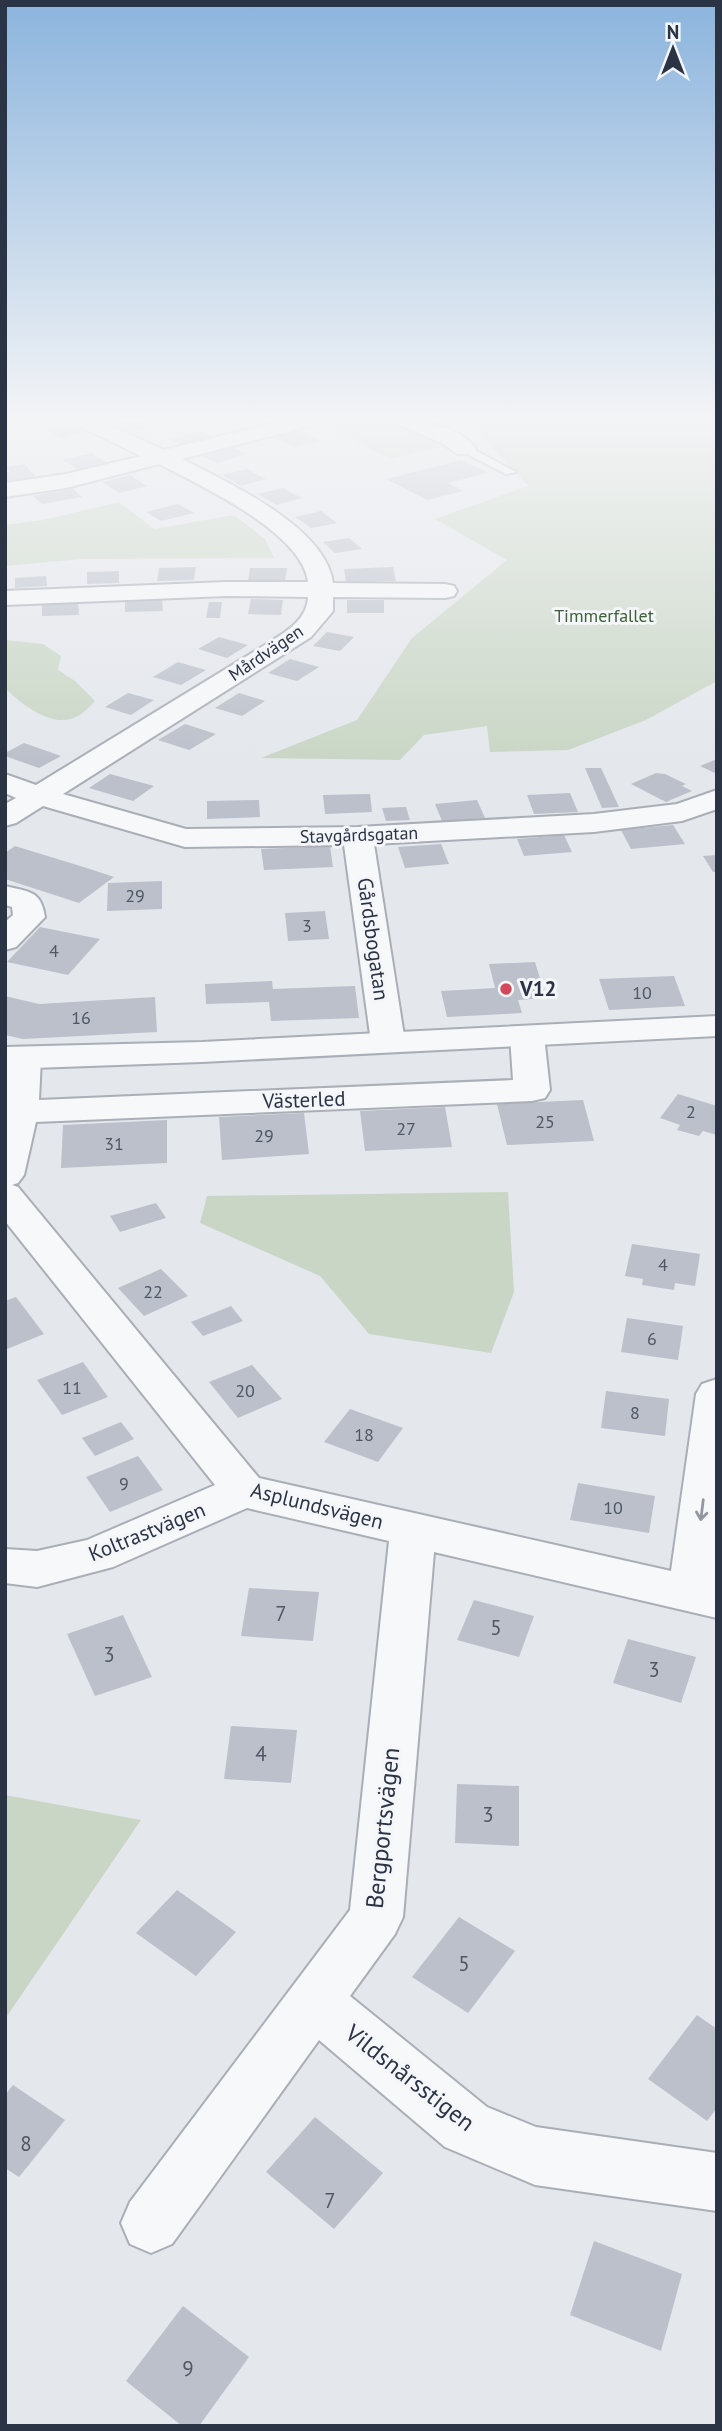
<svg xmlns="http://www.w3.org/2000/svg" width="722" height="2431" viewBox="0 0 722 2431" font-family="'PT Sans',sans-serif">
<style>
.green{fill:#c9d6c5}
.building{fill:#bbc0ca}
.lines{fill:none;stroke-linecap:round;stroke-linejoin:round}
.service-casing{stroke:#a9aeb7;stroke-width:4}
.minor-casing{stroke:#a9aeb7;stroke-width:4}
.tertiary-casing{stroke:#a9aeb7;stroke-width:4}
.service{fill:#f7f8fa;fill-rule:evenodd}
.minor{fill:#f7f8fa;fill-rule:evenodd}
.tertiary{fill:#f7f8fa;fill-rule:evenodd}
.oneway{stroke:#9196a0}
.poi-dot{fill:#d1495b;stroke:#f4f6f9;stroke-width:2.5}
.labels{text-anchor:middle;stroke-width:6;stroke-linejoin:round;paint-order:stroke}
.far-park-label{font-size:18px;fill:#3f6138;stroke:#f4f6f9}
.far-street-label{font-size:18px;fill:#2b3445;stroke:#f4f6f9}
.number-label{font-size:18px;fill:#4f5766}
.street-label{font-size:21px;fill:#2b3445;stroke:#f4f6f9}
.poi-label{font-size:21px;font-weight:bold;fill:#2b3445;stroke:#f4f6f9;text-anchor:start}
.near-number-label{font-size:21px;fill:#4f5766}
.near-street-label{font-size:24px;fill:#2b3445;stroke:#f4f6f9}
</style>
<rect width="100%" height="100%" fill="#e4e7ec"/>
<!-- green -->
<path class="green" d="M 324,421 L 393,421 L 449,445 L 390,459 L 320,422 Z
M 468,421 L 717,421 L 717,681 L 646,720 L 568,750 L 490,752 L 487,726 L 424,735 L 400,760 L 261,758 L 357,720 L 412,638 L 507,560 L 435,519 L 528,486 Z
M 119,502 L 154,529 L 234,515 L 265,539 L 274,558 L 81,559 L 5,566 L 5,525 L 43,520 Z
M 5,640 L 43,644 L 61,656 L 58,670 L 75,681 L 95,701 C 90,706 84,713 78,716 C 54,730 22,705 5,688 Z
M 508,1192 L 514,1292 L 491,1353 L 369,1334 L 320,1276 L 200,1223 L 207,1196 Z
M 5,1795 L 141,1820 L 5,2019 Z"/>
<!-- building -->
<path class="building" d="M 117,421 L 140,421 L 151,426 L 130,432 L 110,422 Z
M 64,423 L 84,432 L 62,438 L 43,429 Z
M 299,430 L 321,441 L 294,447 L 272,436 Z
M 200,431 L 213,437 L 182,445 L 169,440 Z
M 234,448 L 247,454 L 217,463 L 203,456 Z
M 91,453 L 108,463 L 80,470 L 62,460 Z
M 461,460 L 488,473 L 448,483 L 463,491 L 427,500 L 386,479 Z
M 24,464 L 37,478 L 5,483 L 5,472 L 10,472 L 5,467 Z
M 247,469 L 266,479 L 241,486 L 222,475 Z
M 130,475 L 147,486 L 119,493 L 102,482 Z
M 283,488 L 302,498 L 276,505 L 258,494 Z
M 73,489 L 82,497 L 42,504 L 33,496 Z
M 178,504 L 194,513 L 161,521 L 146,512 Z
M 321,511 L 337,523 L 311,528 L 295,517 Z
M 349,538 L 362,549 L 335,553 L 323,542 Z
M 196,567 L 194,580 L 157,581 L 159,568 Z
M 393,567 L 396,581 L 346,582 L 344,569 Z
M 250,568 L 287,568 L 285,581 L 248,581 Z
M 119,571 L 119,583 L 87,584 L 87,572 Z
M 46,576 L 47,586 L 15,588 L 15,578 Z
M 162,598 L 163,611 L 125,612 L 125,599 Z
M 251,599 L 283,600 L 281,615 L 248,614 Z
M 347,600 L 384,600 L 384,613 L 347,613 Z
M 78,602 L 79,615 L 42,616 L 42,604 Z
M 209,602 L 222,602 L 220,618 L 206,618 Z
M 327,632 L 354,637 L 340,651 L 313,646 Z
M 219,637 L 248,645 L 227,658 L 198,649 Z
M 290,659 L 319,667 L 297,681 L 268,673 Z
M 178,662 L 206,670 L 181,685 L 153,677 Z
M 128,693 L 154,700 L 131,715 L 105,707 Z
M 239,693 L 265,701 L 242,716 L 215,708 Z
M 185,724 L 216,734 L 189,750 L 158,740 Z
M 24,743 L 61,756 L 39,768 L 5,756 L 5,753 Z
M 717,759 L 717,774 L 700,766 Z
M 585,768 L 601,768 L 619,807 L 602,808 Z
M 656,773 L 665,774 L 686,784 L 682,786 L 692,791 L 666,802 L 631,784 Z
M 110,774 L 154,786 L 133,801 L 89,788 Z
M 570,793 L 578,812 L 534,814 L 527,795 Z
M 370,794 L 372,812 L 325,814 L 323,795 Z
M 259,800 L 260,817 L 207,819 L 207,801 Z
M 477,800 L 485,818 L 442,821 L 435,804 Z
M 406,807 L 410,820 L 386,821 L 382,808 Z
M 673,825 L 685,844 L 631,849 L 621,830 Z
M 564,835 L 572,852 L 524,856 L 517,839 Z
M 441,844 L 449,864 L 405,868 L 398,847 Z
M 15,846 L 90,869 L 114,877 L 79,903 L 5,879 L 5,853 Z
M 330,846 L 333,867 L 264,870 L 261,849 Z
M 717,855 L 717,872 L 713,872 L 703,856 Z
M 162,881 L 162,909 L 107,911 L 108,883 Z
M 325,911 L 329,939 L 288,941 L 285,913 Z
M 40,927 L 100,939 L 68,975 L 7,962 Z
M 535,962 L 546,998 L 518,1000 L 522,1013 L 447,1017 L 441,991 L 495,988 L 489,964 Z
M 674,976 L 685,1006 L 609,1010 L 599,979 Z
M 272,981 L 273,989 L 355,986 L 359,1018 L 271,1021 L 269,1002 L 206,1004 L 205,984 Z
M 5,996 L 39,1004 L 155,997 L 157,1032 L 23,1039 L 5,1035 Z
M 678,1094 L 717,1106 L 717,1135 L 703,1131 L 699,1136 L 677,1130 L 680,1125 L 660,1118 Z
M 583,1100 L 594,1141 L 507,1145 L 497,1104 Z
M 445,1107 L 452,1147 L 365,1151 L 360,1111 Z
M 304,1113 L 309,1154 L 222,1160 L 219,1117 Z
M 167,1120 L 167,1163 L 61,1168 L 63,1125 Z
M 156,1203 L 166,1218 L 120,1232 L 110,1216 Z
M 632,1244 L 700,1254 L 695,1286 L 675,1283 L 674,1290 L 642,1285 L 643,1279 L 625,1276 Z
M 161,1269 L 188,1296 L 144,1316 L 118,1288 Z
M 16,1297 L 44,1334 L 7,1349 L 5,1301 Z
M 231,1306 L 243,1321 L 203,1336 L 191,1322 Z
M 627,1318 L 683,1326 L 678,1360 L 621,1352 Z
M 83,1362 L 108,1397 L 62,1415 L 37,1380 Z
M 252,1365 L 282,1399 L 238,1418 L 209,1382 Z
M 606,1391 L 669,1399 L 665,1436 L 601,1428 Z
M 350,1409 L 403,1428 L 378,1462 L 324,1442 Z
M 121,1422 L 134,1439 L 95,1456 L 82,1438 Z
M 138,1456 L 163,1490 L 110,1512 L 86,1477 Z
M 578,1483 L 655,1496 L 649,1533 L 570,1520 Z
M 249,1588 L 319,1592 L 313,1641 L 241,1636 Z
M 474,1600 L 534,1616 L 519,1657 L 457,1640 Z
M 123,1615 L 152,1677 L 95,1696 L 67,1634 Z
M 628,1639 L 696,1657 L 681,1703 L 613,1683 Z
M 231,1726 L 297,1730 L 291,1783 L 224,1779 Z
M 457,1784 L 519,1786 L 519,1846 L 455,1843 Z
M 177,1890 L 236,1932 L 196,1976 L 136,1933 Z
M 459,1917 L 515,1951 L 468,2013 L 412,1977 Z
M 697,2015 L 717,2029 L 717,2108 L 707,2121 L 648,2079 Z
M 13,2085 L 65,2120 L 19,2177 L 5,2168 L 5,2095 Z
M 315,2117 L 383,2173 L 334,2229 L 266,2172 Z
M 594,2241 L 682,2274 L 661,2351 L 570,2315 Z
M 183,2306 L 249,2357 L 199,2426 L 182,2426 L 126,2381 Z"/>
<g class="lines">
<defs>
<path id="service" d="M 461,447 L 469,447 L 516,472 L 506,474 L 461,451 Z"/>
<path id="minor" d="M 74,421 L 100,421 L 164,450 L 283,421 L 317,421 L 314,425 L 182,459 C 227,482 326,527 333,583 L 445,584 L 454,586 L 457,591 L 454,596 L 445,598 L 333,597 L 333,611 L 311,637 L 63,794 L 186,829 L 358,827 L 594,814 L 677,804 L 717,790 L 717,809 L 682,821 L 594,832 L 374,844 L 405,1042 L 400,1049 L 388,1052 L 376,1049 L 371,1042 L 344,845 L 185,847 L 43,806 L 16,823 L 5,826 L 5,804 L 16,798 L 5,793 L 5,774 L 36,785 L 260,648 C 280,635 307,623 308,597 L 226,596 L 5,605 L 5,591 L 226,582 L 308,582 C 303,533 200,485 159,464 L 66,488 L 5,497 L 5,483 L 66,474 L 141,456 L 77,425 Z
M 397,421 C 424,421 459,425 476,449 L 473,454 L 457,454 L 442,443 L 400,425 Z
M 5,886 C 29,892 41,890 45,917 L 16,947 L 5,950 L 5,922 L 13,915 L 12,907 L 5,905 Z
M 527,1026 L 539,1029 L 544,1036 L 550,1090 L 545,1098 L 532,1101 L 36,1122 L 24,1175 L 18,1183 L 12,1185 L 18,1187 L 259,1478 L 671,1571 L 696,1394 L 702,1384 L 717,1379 L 717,1618 L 434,1552 L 403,1917 L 395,1934 L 350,1996 L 487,2107 L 536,2127 L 717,2153 L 717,2211 L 535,2185 L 445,2147 L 319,2040 L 172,2244 L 151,2253 L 130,2244 L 121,2223 L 130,2202 L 350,1910 L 389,1541 L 247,1508 L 113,1567 L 37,1587 L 5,1583 L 5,1549 L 37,1551 L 87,1540 L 215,1485 L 5,1221 L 5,1059 L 11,1052 L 23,1048 L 35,1052 L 41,1059 L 39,1100 L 513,1080 L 510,1036 L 515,1029 Z"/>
<path id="tertiary" d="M 717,1016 L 717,1036 L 202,1062 L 5,1069 L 5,1047 L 202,1042 Z"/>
</defs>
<!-- service casing -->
<use href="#service" class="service-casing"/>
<!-- minor casing -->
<use href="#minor" class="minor-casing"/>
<!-- tertiary casing -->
<use href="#tertiary" class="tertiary-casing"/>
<!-- service -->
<use href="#service" class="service"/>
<!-- minor -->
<use href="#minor" class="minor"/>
<!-- tertiary -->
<use href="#tertiary" class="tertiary"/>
</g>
<!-- one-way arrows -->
<defs><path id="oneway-shaft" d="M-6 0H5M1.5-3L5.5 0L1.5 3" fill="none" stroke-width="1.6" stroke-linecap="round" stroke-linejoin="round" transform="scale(1.75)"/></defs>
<use class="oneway" href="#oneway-shaft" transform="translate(702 1510) rotate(97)"/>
<!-- sky -->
<linearGradient id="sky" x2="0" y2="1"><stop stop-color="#8bb4dd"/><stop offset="0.55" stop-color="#f3f4f6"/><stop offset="1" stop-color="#f3f4f6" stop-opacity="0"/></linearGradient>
<rect width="722" height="761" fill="url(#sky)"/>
<!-- markers -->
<circle class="poi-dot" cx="506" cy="989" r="7"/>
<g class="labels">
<!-- far-park labels -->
<g class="far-park-label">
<text x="604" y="622">Timmerfallet</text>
</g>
<!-- far-street labels -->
<g class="far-street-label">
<text transform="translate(266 653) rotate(-34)" y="6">Mårdvägen</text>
<text transform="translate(359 835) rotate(-2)" y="6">Stavgårdsgatan</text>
</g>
<!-- number labels -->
<g class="number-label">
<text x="135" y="902">29</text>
<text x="307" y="932">3</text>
<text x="54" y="957">4</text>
<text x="642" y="999">10</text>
<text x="81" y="1024">16</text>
<text x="691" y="1118">2</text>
<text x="545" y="1128">25</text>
<text x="406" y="1135">27</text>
<text x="264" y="1142">29</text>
<text x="114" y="1150">31</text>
<text x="663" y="1271">4</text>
<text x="153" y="1298">22</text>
<text x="652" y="1345">6</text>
<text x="72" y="1394">11</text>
<text x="245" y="1397">20</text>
<text x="635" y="1419">8</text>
<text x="364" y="1441">18</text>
<text x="124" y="1490">9</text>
<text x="613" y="1514">10</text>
</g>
<!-- street labels -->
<g class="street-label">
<text transform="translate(373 939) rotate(82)" y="7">Gårdsbogatan</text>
<text transform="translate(304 1100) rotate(-2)" y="7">Västerled</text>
<text transform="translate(317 1506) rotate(14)" y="7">Asplundsvägen</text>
<text transform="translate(147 1532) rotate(-22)" y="7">Koltrastvägen</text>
</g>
<!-- poi labels -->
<g class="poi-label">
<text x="520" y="996">V12</text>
</g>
<!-- near-number labels -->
<g class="near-number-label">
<text x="281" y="1621">7</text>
<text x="496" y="1635">5</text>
<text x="109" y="1662">3</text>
<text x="654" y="1677">3</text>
<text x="261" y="1761">4</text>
<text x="488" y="1822">3</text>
<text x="464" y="1971">5</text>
<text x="26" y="2151">8</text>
<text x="330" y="2208">7</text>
<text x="188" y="2376">9</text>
</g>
<!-- near-street labels -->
<g class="near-street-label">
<text transform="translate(383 1828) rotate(-84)" y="8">Bergportsvägen</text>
<text transform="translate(410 2078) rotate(38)" y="8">Vildsnårsstigen</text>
</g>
</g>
<!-- border -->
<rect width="722" height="2431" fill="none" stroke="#2b3445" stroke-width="14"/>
<!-- north arrow -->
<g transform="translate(673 49)" stroke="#f4f6f9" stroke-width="5" paint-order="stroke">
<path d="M0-5L12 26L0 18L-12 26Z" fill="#2b3445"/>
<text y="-10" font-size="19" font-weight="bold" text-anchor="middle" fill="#2b3445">N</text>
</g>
</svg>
